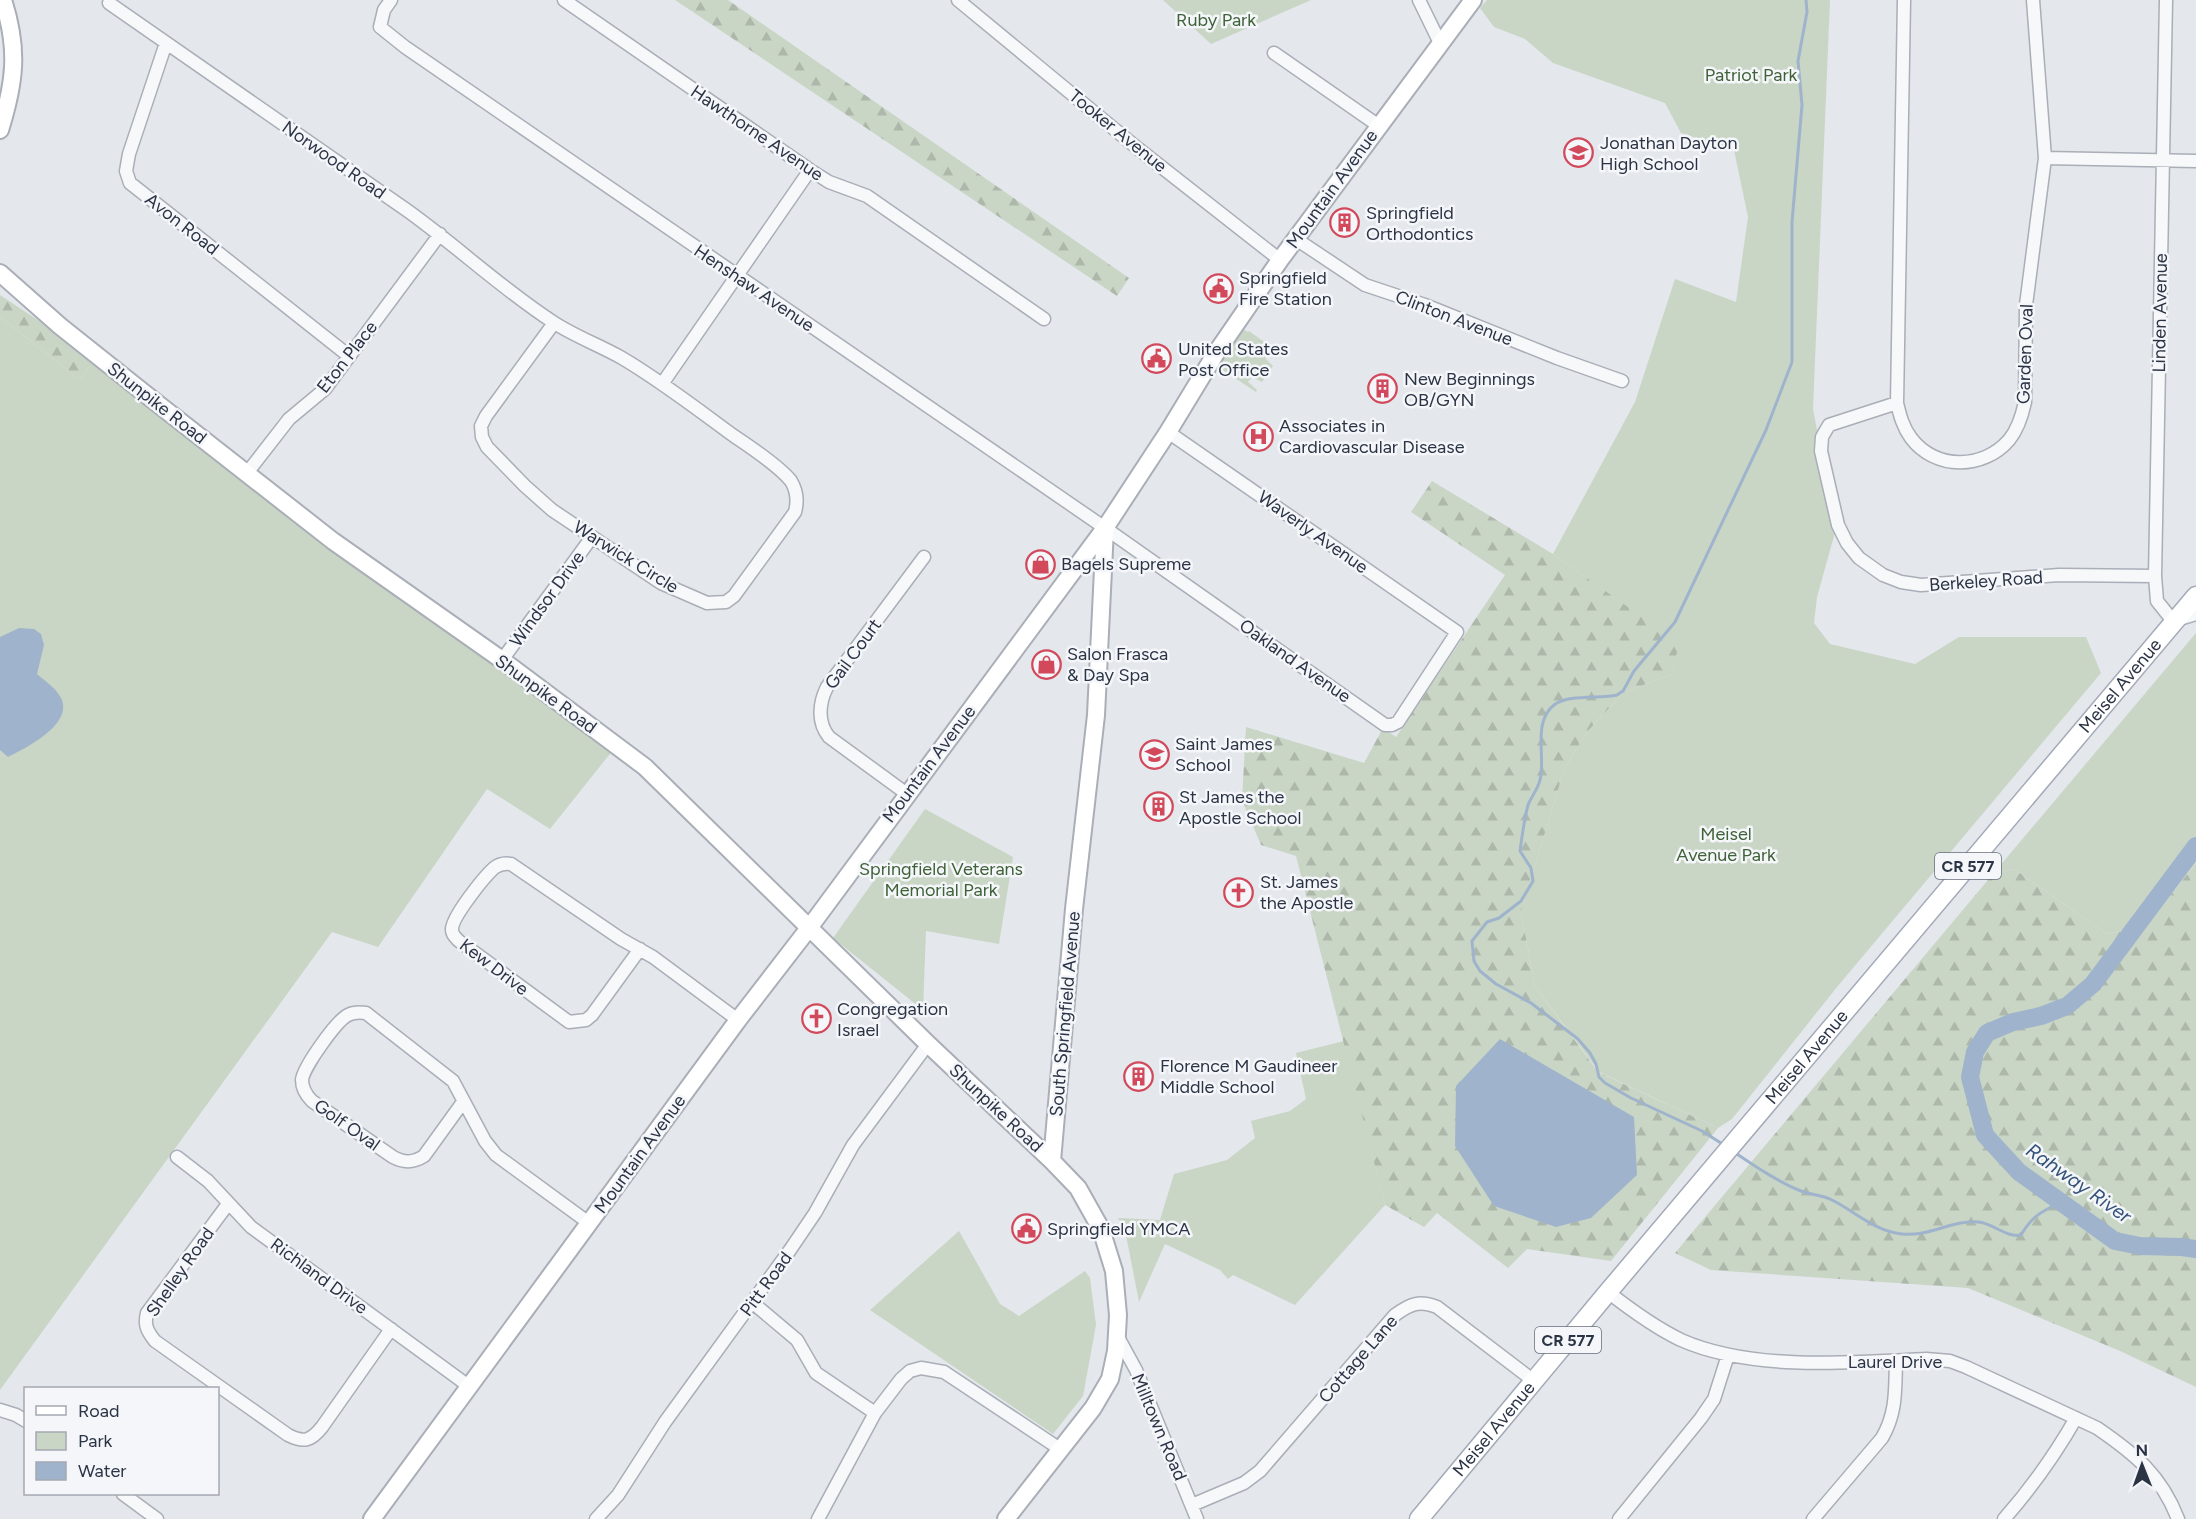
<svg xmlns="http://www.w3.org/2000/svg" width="2196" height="1519" viewBox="0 0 2196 1519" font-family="Figtree,sans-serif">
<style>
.green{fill:#c9d6c5}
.forest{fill:url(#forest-firs)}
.water{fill:#9fb4cc}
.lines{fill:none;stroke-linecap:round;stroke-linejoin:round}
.stream{stroke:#9fb4cc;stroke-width:3}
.river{stroke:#9fb4cc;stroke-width:18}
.street-casing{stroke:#a9aeb7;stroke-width:15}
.secondary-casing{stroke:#a9aeb7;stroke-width:20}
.primary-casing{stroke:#a3abb8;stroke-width:21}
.street{stroke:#f7f8fa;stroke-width:12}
.secondary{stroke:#fff;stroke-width:16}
.primary{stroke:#fff;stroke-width:18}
.labels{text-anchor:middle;stroke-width:5;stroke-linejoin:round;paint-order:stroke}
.shield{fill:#f4f6f9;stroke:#676e7b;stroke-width:1.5}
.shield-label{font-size:16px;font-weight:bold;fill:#2b3445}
.park-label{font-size:18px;fill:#3f6138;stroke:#f4f6f9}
.street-label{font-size:18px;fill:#2b3445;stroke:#f4f6f9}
.poi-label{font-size:18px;fill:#2b3445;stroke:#f4f6f9;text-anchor:start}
.water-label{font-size:20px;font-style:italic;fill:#34527a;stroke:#f4f6f9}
</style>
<defs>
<pattern id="forest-firs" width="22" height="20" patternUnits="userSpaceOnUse" patternTransform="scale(1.5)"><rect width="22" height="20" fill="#c9d6c5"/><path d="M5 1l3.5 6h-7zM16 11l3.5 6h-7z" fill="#adb8ab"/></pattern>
</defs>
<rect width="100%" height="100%" fill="#e4e7ec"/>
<!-- green -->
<path class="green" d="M 1163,0 L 1311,0 L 1211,44 Z
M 1487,0 L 1830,0 L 1813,409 L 1836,529 L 1817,597 L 1814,623 L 1830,644 L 1915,664 L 1959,637 L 2086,637 L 2101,673 L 1837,987 L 1732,1119 L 1718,1128 L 1599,1072 L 1535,986 L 1521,912 L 1564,770 L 1587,732 L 1623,693 L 1672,674 L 1678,643 L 1553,554 L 1635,402 L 1675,279 L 1736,302 L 1748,217 L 1734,150 L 1681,133 L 1665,103 L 1553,63 L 1525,39 L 1494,27 L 1480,8 Z
M 0,317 L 80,380 L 94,360 L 362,569 L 613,750 L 550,829 L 487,789 L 378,947 L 332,932 L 0,1390 Z
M 1241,328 L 1248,332 L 1249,331 L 1281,354 L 1276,358 L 1269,353 L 1265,358 L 1273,366 L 1262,382 L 1252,377 L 1248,382 L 1257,390 L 1256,392 L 1217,366 Z
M 2196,633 L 2196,863 L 2146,925 L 2107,934 L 2014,869 L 1993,874 Z
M 925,809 L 1013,857 L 999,944 L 926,931 L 923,1010 L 833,938 Z
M 1344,1041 L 1385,1205 L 1295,1305 L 1233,1275 L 1228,1279 L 1220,1270 L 1165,1244 L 1139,1302 L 1125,1230 L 1118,1218 L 1160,1220 L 1174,1174 L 1227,1160 L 1255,1138 L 1251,1121 L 1290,1111 L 1306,1099 L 1296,1053 Z
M 959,1231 L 1000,1304 L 1019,1316 L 1085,1271 L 1090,1278 L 1096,1325 L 1083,1396 L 1053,1434 L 870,1310 Z"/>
<!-- forest -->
<path class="forest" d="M 675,0 L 728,0 L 1129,278 L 1117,296 Z
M 0,295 L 50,328 L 94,360 L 80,380 L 0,317 Z
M 1432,481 L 1553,554 L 1679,643 L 1672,674 L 1623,693 L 1587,732 L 1564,770 L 1521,912 L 1535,986 L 1598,1072 L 1718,1128 L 1611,1261 L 1527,1249 L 1508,1268 L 1437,1213 L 1424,1227 L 1385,1205 L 1296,856 L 1261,845 L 1242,800 L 1246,727 L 1364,763 L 1383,728 L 1396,737 L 1505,575 L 1411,512 Z
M 2196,863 L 2196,1387 L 2120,1351 L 1968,1288 L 1711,1270 L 1675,1253 L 1993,874 L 2014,869 L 2107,934 L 2147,925 Z"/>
<!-- water -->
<path class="water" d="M 19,628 L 34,629 L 41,634 L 44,645 L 37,674 C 45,681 56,688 61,698 C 74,724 26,748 8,757 L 0,750 L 0,637 Z
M 1500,1039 L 1634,1117 L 1637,1175 L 1591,1218 L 1556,1227 L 1494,1206 L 1455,1146 L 1456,1086 Z"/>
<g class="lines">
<!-- stream -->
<path class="stream" d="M 1724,1145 L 1702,1131 L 1631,1098 L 1605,1083 L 1599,1077 L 1596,1064 L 1590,1053 L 1578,1039 L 1531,1003 L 1496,984 L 1480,971 L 1474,961 L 1472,941 L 1487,922 L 1499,918 L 1521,901 L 1533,881 L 1531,868 L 1520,851 C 1522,836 1524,820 1528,805 C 1531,797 1538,789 1540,780 C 1546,758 1532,722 1554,705 C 1568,694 1600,699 1617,695 L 1623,691 L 1634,671 L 1675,622 L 1766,430 L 1792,362 L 1792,222 L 1802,105 L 1798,61 L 1807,12 L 1806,0
M 1734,1152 C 1755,1166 1778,1182 1801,1191 C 1811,1195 1823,1195 1832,1200 C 1856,1212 1874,1231 1902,1234 C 1929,1237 1952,1220 1978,1222 C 1993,1223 2006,1238 2021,1235 C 2032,1216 2041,1212 2061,1202"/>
<!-- river -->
<path class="river" d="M 2196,846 L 2093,984 L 2067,1006 L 2041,1016 L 2013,1022 L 1987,1033 L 1975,1052 L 1970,1077 L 1985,1135 L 2019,1172 L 2115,1241 L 2140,1246 L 2182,1247 L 2196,1249"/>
<defs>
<path id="street" d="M 391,0 L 384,10 L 380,27 L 405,47 L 1105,528 L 1385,725 L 1392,725 L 1398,722 L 1457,632 L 1168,432
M 564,0 L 810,170 L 829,182 L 867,196 L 1044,319
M 958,0 L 1136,147 L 1280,260
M 1419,0 L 1440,43
M 1904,0 L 1897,403 C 1900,416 1903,427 1911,438 C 1935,470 1983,470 2009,440 C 2018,429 2022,416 2025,402 L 2026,305 L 2045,158 L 2033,0
M 2166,0 L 2155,576 L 2157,601 L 2173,621 L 2196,614
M 109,3 L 408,211 C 458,247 502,289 553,322 C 574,336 599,345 622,358 C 661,381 697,409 734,436 C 749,446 780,467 791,481 C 797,491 798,501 795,512 L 734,596 L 726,602 L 707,603 L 661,583 L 552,510 L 525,486 L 487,447 L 482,437 L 481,426 L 486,416 L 554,323
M 166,43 L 129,154 L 126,171 L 130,183 L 349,356
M 1274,53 L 1379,126
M 2045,158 L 2196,161
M 1296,239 L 1365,285 L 1425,305 L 1557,358 L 1622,381
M 662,384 L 810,170
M 1897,403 L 1829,425 L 1822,437 L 1821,451 L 1838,525 L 1847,543 L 1859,558 L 1883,575 L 1901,582 L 1921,585 L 2059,575 L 2155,576
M 247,473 L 289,419 L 325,389 L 440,234
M 502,660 L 592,537
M 907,794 L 829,737 C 817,722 819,703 827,687 L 924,557
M 640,949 L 592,1015 L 586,1020 L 569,1022 L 459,941 C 456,938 452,935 452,930 C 451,918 484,877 494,868 C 499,864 505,863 511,864 L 621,939 L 653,957 L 738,1020
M 463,1102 L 424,1156 C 413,1163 404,1163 393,1157 L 312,1101 C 306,1095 302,1089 302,1080 C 303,1068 336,1021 348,1015 C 354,1012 359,1012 366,1013 L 453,1081 L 485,1141 L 496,1155 L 589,1223
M 177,1157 L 208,1181 L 251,1227 L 470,1387
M 228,1204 L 147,1313 C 144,1325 147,1331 155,1341 L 288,1435 C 304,1443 311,1441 322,1427 L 391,1329
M 1608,1292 C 1631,1310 1654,1327 1681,1340 C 1751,1371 1851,1363 1926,1359 L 1950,1361 L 1966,1367 L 2097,1428 C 2135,1454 2161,1475 2178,1519
M 753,1303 L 797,1340 L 816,1373 L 875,1413
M 1118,1337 L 1136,1370 L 1197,1519
M 0,1410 L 16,1415 L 26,1421
M 123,1494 L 157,1519
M 1192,1505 L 1244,1483 L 1260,1471 L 1395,1315 C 1410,1304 1419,1300 1437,1307 L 1534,1381
M 596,1519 L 618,1495 L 665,1422 L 790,1250 L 815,1213 L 853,1145 L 928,1044
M 818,1519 L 875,1413 L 901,1379 L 910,1371 L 921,1368 L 944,1372 L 1060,1449
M 1619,1519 L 1701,1418 L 1714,1399 L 1728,1355
M 1813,1519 L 1882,1438 C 1897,1412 1895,1390 1896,1361
M 2004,1519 C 2032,1487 2055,1455 2076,1418"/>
<path id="secondary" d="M 0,130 C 15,82 19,49 3,0
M 0,273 L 60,326 L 158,404 L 333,541 L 502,660 L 645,767 L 928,1044 L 1052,1161 L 1078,1188 L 1101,1229 L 1114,1271 L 1118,1315 L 1116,1351 L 1110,1379 L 1093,1408 L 1006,1519
M 1052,1161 L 1074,909 L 1096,715 L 1105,528
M 372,1519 L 738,1020 L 809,928 L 1105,528 L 1168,432 L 1216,353 L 1280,260 L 1473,0"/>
<g id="primary">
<path id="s1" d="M 1419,1519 L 1608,1292 L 2196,596"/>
</g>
</defs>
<!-- street casing -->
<use href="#street" class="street-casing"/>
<!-- secondary casing -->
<use href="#secondary" class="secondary-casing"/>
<!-- primary casing -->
<use href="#primary" class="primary-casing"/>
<!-- street -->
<use href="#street" class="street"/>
<!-- secondary -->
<use href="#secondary" class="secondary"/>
<!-- primary -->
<use href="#primary" class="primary"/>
</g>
<!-- icons -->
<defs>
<symbol id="school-ring" viewBox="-11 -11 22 22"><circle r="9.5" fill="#f4f6f9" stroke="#d1495b" stroke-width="1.5"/><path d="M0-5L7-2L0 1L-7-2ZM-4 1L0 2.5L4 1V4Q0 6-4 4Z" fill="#d1495b"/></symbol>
<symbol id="building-ring" viewBox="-11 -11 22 22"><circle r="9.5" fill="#f4f6f9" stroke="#d1495b" stroke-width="1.5"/><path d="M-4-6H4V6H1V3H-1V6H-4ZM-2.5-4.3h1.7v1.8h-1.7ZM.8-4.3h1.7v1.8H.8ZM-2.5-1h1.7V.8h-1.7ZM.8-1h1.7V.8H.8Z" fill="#d1495b"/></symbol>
<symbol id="civic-ring" viewBox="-11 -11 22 22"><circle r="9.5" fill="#f4f6f9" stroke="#d1495b" stroke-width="1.5"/><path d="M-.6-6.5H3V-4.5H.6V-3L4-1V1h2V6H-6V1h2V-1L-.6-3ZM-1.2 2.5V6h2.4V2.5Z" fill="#d1495b"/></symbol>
<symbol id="hospital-ring" viewBox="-11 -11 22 22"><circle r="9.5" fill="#f4f6f9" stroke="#d1495b" stroke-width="1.5"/><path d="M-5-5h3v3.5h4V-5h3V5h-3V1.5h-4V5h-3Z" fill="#d1495b"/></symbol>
<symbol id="shop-ring" viewBox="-11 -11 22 22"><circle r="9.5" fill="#f4f6f9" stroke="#d1495b" stroke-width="1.5"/><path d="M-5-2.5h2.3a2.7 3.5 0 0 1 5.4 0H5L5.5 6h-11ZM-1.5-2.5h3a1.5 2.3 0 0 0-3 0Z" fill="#d1495b"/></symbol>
<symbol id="church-ring" viewBox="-11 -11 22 22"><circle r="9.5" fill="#f4f6f9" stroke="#d1495b" stroke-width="1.5"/><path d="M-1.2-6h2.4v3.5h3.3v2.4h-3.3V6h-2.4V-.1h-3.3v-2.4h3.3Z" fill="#d1495b"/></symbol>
</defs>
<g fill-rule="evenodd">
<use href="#school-ring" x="1562" y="136" width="33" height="33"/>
<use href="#building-ring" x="1328" y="206" width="33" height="33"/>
<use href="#civic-ring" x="1202" y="272" width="33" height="33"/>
<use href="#civic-ring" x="1140" y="342" width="33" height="33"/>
<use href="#building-ring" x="1366" y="372" width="33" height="33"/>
<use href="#hospital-ring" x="1242" y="420" width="33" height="33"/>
<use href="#shop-ring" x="1024" y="548" width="33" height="33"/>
<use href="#shop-ring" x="1030" y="648" width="33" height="33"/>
<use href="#school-ring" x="1138" y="738" width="33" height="33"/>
<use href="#building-ring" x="1142" y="790" width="33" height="33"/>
<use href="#church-ring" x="1222" y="876" width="33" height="33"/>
<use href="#church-ring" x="800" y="1002" width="33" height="33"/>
<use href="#building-ring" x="1122" y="1060" width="33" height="33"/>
<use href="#civic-ring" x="1010" y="1212" width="33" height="33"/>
</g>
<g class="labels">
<!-- shield labels -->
<g class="shield">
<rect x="1935" y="853" width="66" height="26" rx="4.5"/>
<rect x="1535" y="1327" width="66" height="26" rx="4.5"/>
</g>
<g class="shield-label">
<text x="1968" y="872">CR 577</text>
<text x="1568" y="1346">CR 577</text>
</g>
<!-- park labels -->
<g class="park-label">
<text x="1216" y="26">Ruby Park</text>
<text x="1751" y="81">Patriot Park</text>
<text x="1726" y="840">Meisel<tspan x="1726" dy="21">Avenue Park</tspan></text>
<text x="941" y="875">Springfield Veterans<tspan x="941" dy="21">Memorial Park</tspan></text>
</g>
<!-- street labels -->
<g class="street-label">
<text transform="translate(1118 131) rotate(39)" y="6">Tooker Avenue</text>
<text transform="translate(757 133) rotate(34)" y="6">Hawthorne Avenue</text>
<text transform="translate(334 160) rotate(35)" y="6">Norwood Road</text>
<text transform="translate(1332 189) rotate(-54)" y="6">Mountain Avenue</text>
<text transform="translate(182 224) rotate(38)" y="6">Avon Road</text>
<text transform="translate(754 288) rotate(34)" y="6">Henshaw Avenue</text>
<text transform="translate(2160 313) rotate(-89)" y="6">Linden Avenue</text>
<text transform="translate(1454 318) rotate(21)" y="6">Clinton Avenue</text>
<text transform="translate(2025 354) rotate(-88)" y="6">Garden Oval</text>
<text transform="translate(347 357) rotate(-52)" y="6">Eton Place</text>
<text transform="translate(157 403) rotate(38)" y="6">Shunpike Road</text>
<text transform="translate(1313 532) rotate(35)" y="6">Waverly Avenue</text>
<text transform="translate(626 557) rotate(32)" y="6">Warwick Circle</text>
<text transform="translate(1986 581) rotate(-4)" y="6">Berkeley Road</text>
<text transform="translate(547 599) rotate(-54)" y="6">Windsor Drive</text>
<text transform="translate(853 654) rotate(-54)" y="6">Gail Court</text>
<text transform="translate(1295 661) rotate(35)" y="6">Oakland Avenue</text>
<text dy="6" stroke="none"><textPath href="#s1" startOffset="1089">Meisel Avenue</textPath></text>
<text transform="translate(546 694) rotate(36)" y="6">Shunpike Road</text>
<text transform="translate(929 764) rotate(-53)" y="6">Mountain Avenue</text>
<text transform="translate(494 967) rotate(37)" y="6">Kew Drive</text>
<text transform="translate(1065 1014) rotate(-85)" y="6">South Springfield Avenue</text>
<text dy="6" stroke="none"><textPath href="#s1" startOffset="603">Meisel Avenue</textPath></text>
<text transform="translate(996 1108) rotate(43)" y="6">Shunpike Road</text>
<text transform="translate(347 1125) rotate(35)" y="6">Golf Oval</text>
<text transform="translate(640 1154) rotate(-54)" y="6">Mountain Avenue</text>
<text transform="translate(180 1272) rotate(-55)" y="6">Shelley Road</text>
<text transform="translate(319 1276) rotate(36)" y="6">Richland Drive</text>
<text transform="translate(766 1284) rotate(-54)" y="6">Pitt Road</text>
<text transform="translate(1358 1359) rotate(-49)" y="6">Cottage Lane</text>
<text x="1895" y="1368">Laurel Drive</text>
<text transform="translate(1159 1427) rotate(67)" y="6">Milltown Road</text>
<text dy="6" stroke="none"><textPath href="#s1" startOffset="117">Meisel Avenue</textPath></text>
</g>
<!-- poi labels -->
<g class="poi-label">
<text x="1600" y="149">Jonathan Dayton<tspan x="1600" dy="21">High School</tspan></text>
<text x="1366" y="219">Springfield<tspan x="1366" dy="21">Orthodontics</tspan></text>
<text x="1239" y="284">Springfield<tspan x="1239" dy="21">Fire Station</tspan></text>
<text x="1178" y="355">United States<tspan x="1178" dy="21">Post Office</tspan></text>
<text x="1404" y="385">New Beginnings<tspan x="1404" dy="21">OB/GYN</tspan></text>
<text x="1279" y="432">Associates in<tspan x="1279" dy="21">Cardiovascular Disease</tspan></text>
<text x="1061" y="570">Bagels Supreme</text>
<text x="1067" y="660">Salon Frasca<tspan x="1067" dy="21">&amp; Day Spa</tspan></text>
<text x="1175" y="750">Saint James<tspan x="1175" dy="21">School</tspan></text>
<text x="1179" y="803">St James the<tspan x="1179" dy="21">Apostle School</tspan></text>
<text x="1260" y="888">St. James<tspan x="1260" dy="21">the Apostle</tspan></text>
<text x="837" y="1015">Congregation<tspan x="837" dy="21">Israel</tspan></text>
<text x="1160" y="1072">Florence M Gaudineer<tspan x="1160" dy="21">Middle School</tspan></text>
<text x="1047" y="1235">Springfield YMCA</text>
</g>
<!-- water labels -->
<g class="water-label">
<text transform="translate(2079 1183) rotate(35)" y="7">Rahway River</text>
</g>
</g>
<!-- legend -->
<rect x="24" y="1387" width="195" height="108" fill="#f4f6f9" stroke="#a4a8b1" stroke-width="1.5"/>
<rect x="36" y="1406" width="30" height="9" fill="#ffffff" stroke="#a4a8b1" stroke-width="1.5"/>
<text x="78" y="1417" font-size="18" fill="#2b3445">Road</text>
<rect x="36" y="1432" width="30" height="18" fill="#c9d6c5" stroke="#a4a8b1" stroke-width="1.5"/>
<text x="78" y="1447" font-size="18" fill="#2b3445">Park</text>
<rect x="36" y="1462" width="30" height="18" fill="#9fb4cc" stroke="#a4a8b1" stroke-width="1.5"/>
<text x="78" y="1477" font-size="18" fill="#2b3445">Water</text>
<!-- north arrow -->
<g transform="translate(2142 1465) rotate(359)" stroke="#f4f6f9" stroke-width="4.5" paint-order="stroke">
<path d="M0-4.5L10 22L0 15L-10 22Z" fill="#2b3445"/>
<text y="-9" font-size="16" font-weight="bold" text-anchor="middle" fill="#2b3445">N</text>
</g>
</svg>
